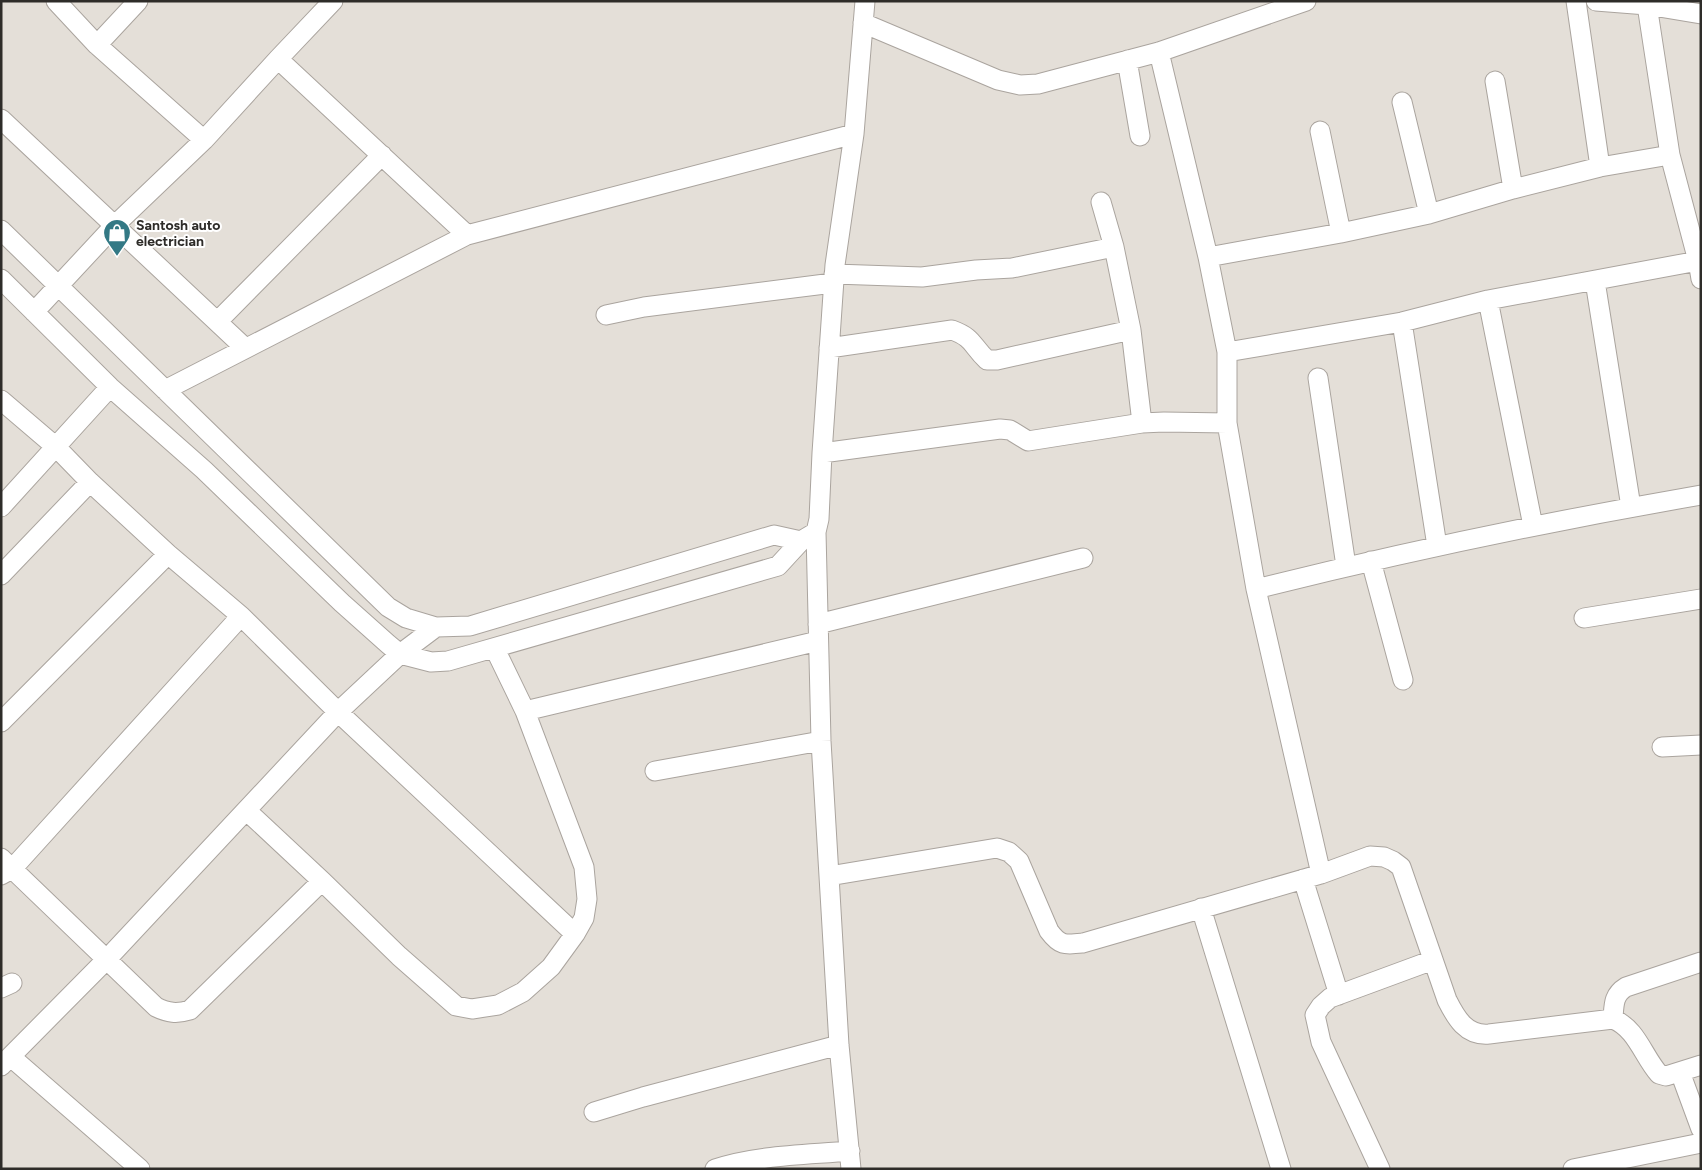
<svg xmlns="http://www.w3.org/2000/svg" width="1702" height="1170" viewBox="0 0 1702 1170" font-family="Figtree,sans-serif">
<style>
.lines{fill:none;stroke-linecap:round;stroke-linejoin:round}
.minor-casing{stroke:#aaa49e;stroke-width:21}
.minor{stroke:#fff;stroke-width:19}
.labels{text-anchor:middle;stroke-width:4;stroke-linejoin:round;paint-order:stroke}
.poi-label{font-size:14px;font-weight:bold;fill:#2e2c29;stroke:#fff;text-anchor:start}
</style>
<rect width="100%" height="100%" fill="#e4dfd8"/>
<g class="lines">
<defs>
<path id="minor" d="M 56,1 L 97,45 L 204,140
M 1576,1 L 1600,167
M 1596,1 L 1647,5 L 1701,14
M 1647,5 L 1670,155 L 1698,261 L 1701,279
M 863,23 L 998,80 L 1020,85 L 1038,84 L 1159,52 L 1306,1
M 97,45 L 138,1
M 1159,52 L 1208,257 L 1227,352 L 1227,423 L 1256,589 L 1321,874
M 278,59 L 467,235
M 1127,60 L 1140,136
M 1495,81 L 1513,189
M 1402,102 L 1429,214
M 1,119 L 245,348
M 1320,131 L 1341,233
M 1101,202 L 1114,247 L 1131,330 L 1142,423 L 1164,422 L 1227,423
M 1,230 L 388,607 L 406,618 L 436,627 L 470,626 L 774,535 L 801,541
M 1208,257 L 1341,233 L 1429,214 L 1513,189 L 1600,167 L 1670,155
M 834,274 L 922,277 L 976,270 L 1012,268 L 1114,247
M 1,279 L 110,387 L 204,470 L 342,603 L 388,644 L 400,654 L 431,662 L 448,661 L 778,566 L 801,541 L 816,532 L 819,519 L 822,453 L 835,265 L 854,134 L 865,1
M 1595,281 L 1631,507
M 1488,300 L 1533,526
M 34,312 L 115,225 L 204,140 L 278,59 L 333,1
M 606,315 L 644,307 L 833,283
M 218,321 L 382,155
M 1402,322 L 1437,546
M 829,348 L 952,330 C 974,338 971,345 987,360 L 997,360 L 1131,330
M 1227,352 L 1402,322 L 1488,300 L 1698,261
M 1318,378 L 1346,566
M 165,390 L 467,235 L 854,134
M 1,400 L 56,447 L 90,482 L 168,554 L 241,616 L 338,712 L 575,934
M 822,453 L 1000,429 L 1010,430 L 1028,441 L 1142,423
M 1,507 L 110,387
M 816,532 L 821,741 L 839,1045 L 851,1169
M 1371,561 L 1403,680
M 1,575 L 90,482
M 1256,589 C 1403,552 1551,521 1701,495
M 1584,618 L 1701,599
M 818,624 L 1083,558
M 525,711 L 818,641
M 1,722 L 168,554
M 1662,747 L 1701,745
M 655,771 L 821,741
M 247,811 L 322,881 L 399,956 L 456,1006 L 472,1009 L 498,1005 L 523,992 L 551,967 L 575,934 L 584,918 L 587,899 L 584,867 L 525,711 L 495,649
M 1,858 L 156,1007 C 168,1013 177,1014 190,1010 L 322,881
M 1,875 L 12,869 L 241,616
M 829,876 L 997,848 L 1009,852 L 1019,861 L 1049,931 C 1060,946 1065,945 1083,943 L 1321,874 L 1370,856 L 1384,857 L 1393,861 L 1401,867 L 1447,1000 C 1456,1018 1466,1036 1489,1034 L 1613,1019 C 1637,1029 1643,1056 1659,1074 L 1666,1076 L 1701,1065
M 1303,879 L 1339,995
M 1201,908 L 1281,1169
M 1,988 L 12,983
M 1613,1019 C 1614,1005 1613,995 1626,987 L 1701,962
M 11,1057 L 140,1169
M 1,1066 L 107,959 L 338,712 L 400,654 L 436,627
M 1680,1072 L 1701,1129
M 594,1112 L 643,1097 L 839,1045
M 715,1169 C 758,1155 805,1155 850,1151
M 1380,1169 L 1321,1042 L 1315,1015 L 1321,1006 L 1330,998 L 1433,960
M 1573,1169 L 1701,1143"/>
</defs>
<!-- minor casing -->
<use href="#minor" class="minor-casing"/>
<!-- minor -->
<use href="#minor" class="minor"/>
</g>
<!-- icons -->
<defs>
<symbol id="shop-pin" viewBox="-11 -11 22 30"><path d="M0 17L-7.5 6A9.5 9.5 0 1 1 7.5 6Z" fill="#337985" stroke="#fff"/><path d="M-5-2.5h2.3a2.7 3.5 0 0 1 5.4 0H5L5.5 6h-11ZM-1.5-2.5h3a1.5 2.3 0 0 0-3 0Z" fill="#fff"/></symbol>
</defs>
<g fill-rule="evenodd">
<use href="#shop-pin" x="101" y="217" width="32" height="43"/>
</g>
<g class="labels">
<!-- poi labels -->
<g class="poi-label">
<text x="136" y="230">Santosh auto<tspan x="136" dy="16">electrician</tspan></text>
</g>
</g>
<!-- border -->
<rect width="1702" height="1170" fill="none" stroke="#2e2c29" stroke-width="5"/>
</svg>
